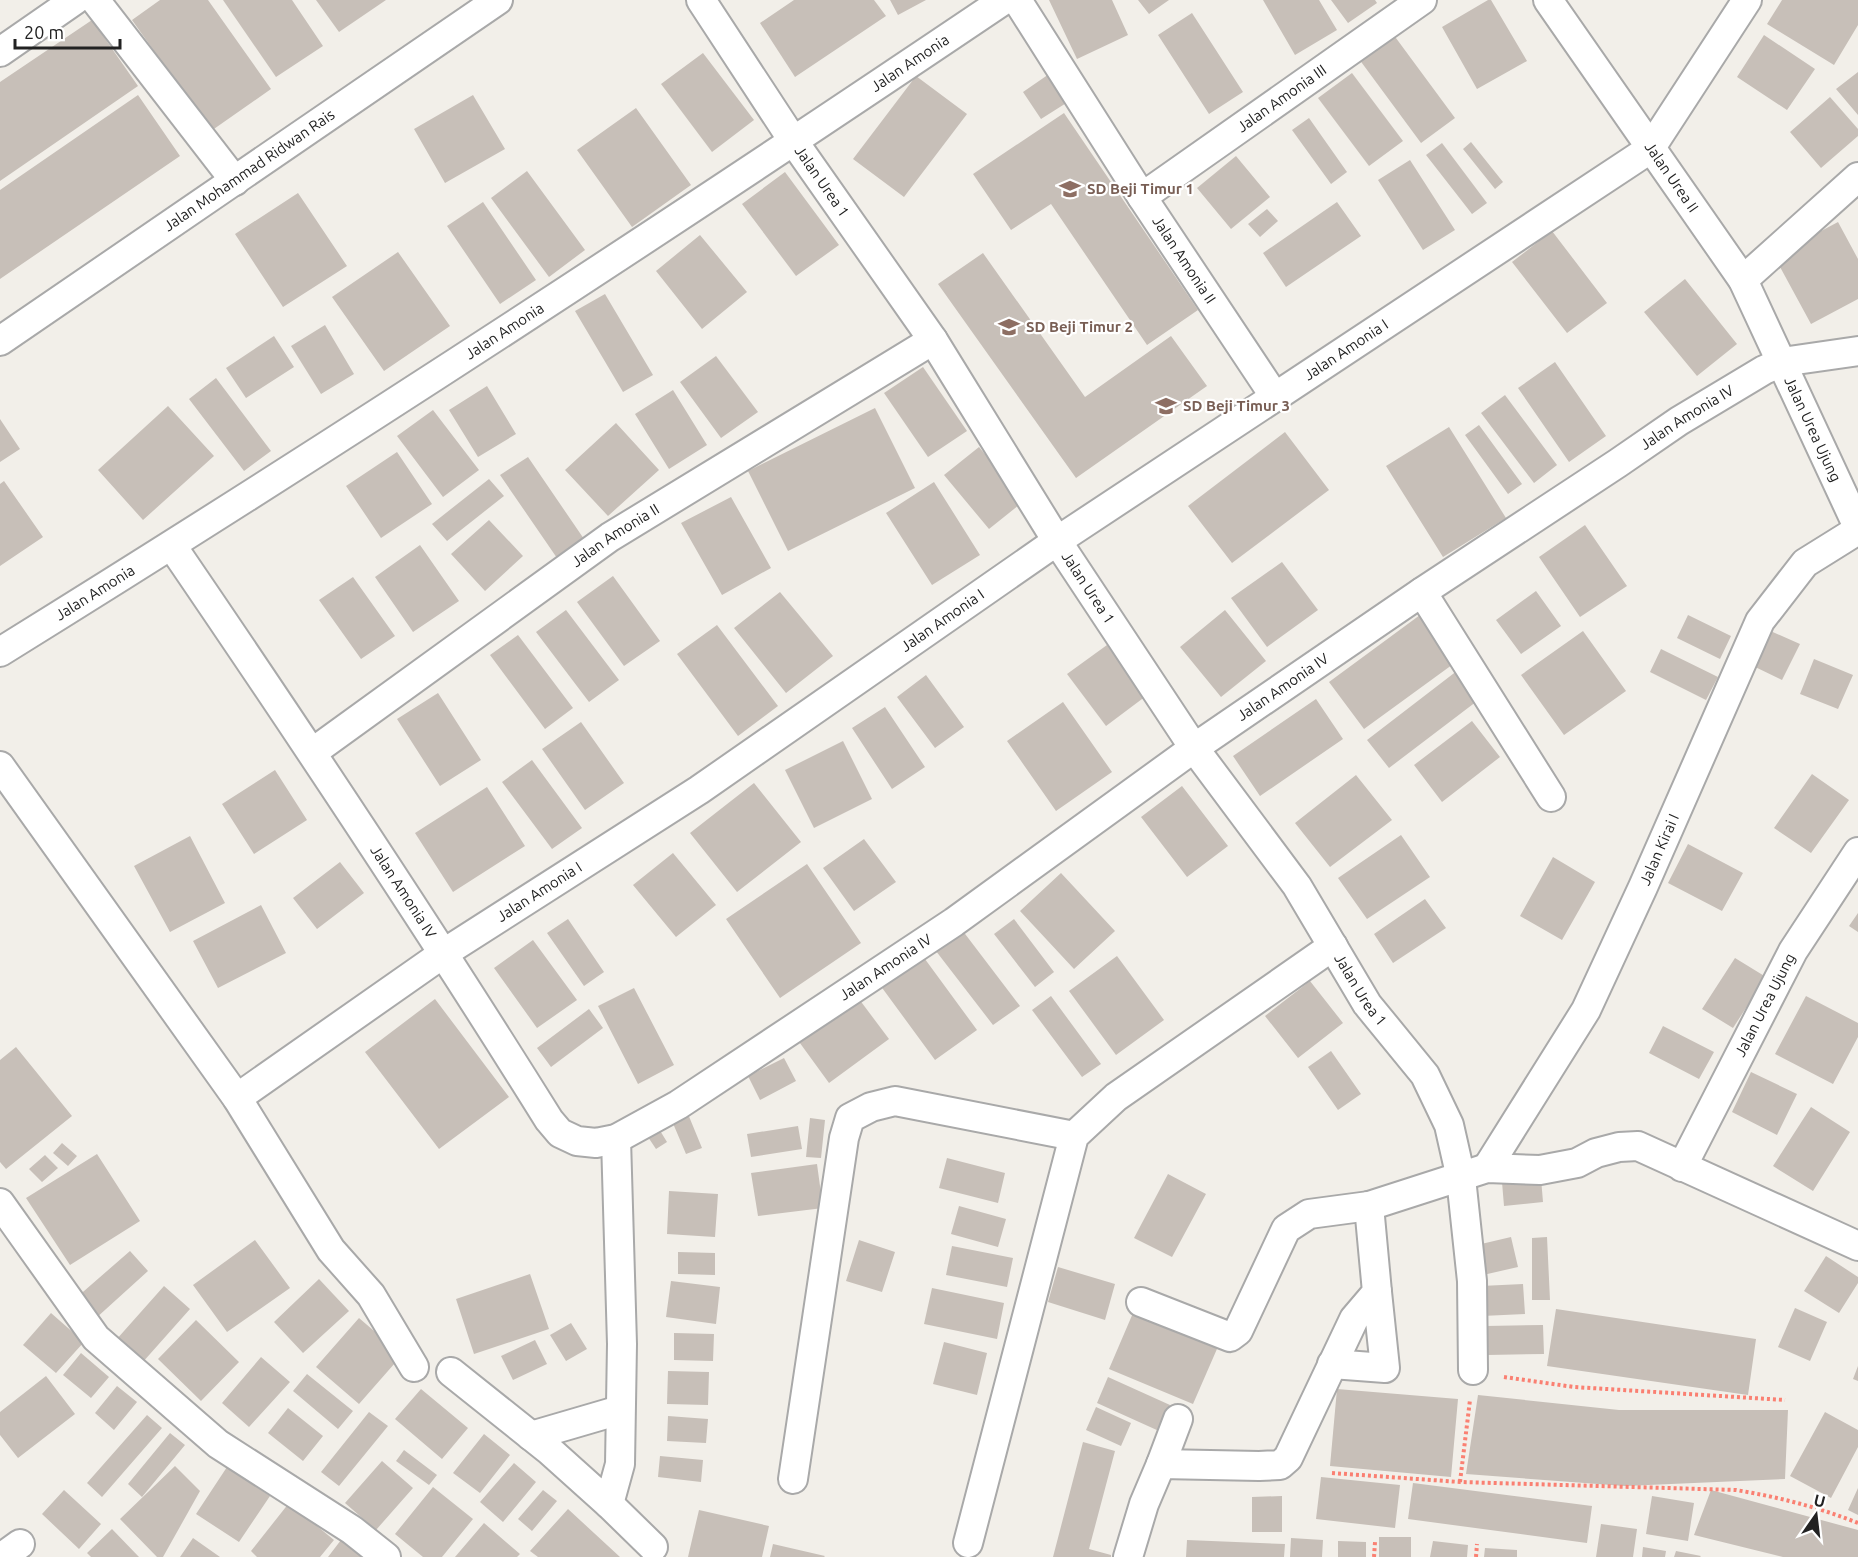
<svg xmlns="http://www.w3.org/2000/svg" width="1858" height="1557" viewBox="0 0 1858 1557" font-family="Ubuntu,sans-serif">
<style>
.building{fill:#c7bfb8}
.lines{fill:none;stroke-linecap:round;stroke-linejoin:round}
.street-casing{stroke:#a9a9a9;stroke-width:32}
.path{stroke:#fa8072;stroke-width:4;stroke-dasharray:3 3;stroke-linecap:butt}
.street{stroke:#fff;stroke-width:28}
.labels{text-anchor:middle;stroke-width:4.5;stroke-linejoin:round;paint-order:stroke}
.street-label{font-size:15px;fill:#222;stroke:#fff}
.education-label{font-size:15px;font-weight:bold;fill:#785e54;stroke:#fff;text-anchor:start}
</style>
<rect width="100%" height="100%" fill="#f2efe9"/>
<!-- building -->
<path class="building" d="M 160,0 L 208,0 L 271,89 L 211,131 L 132,20 Z
M 223,0 L 292,0 L 323,46 L 276,77 Z
M 316,0 L 386,0 L 339,32 Z
M 794,0 L 874,0 L 886,16 L 795,77 L 760,23 Z
M 890,0 L 926,0 L 898,15 Z
M 1049,0 L 1112,0 L 1128,35 L 1077,59 Z
M 1138,0 L 1169,0 L 1149,14 Z
M 1263,0 L 1319,0 L 1337,30 L 1295,55 Z
M 1331,0 L 1375,0 L 1377,3 L 1348,23 Z
M 1488,0 L 1491,0 L 1527,61 L 1477,89 L 1442,27 Z
M 1782,0 L 1858,0 L 1858,25 L 1834,65 L 1767,24 Z
M 1192,13 L 1243,92 L 1209,114 L 1158,35 Z
M 92,20 L 138,86 L 0,181 L 0,82 Z
M 1393,34 L 1455,118 L 1421,143 L 1359,59 Z
M 1764,35 L 1815,69 L 1787,110 L 1737,77 Z
M 703,53 L 754,120 L 712,152 L 661,84 Z
M 1052,72 L 1071,100 L 1041,119 L 1023,92 Z
M 1858,72 L 1858,115 L 1836,89 Z
M 1352,73 L 1403,141 L 1369,166 L 1318,98 Z
M 916,76 L 967,114 L 904,197 L 853,159 Z
M 138,95 L 180,156 L 0,279 L 0,190 Z
M 473,95 L 505,149 L 445,183 L 414,129 Z
M 1830,97 L 1858,129 L 1858,136 L 1821,168 L 1790,132 Z
M 636,108 L 691,185 L 632,227 L 577,150 Z
M 1064,113 L 1198,310 L 1147,345 L 1051,204 L 1011,230 L 973,174 Z
M 1309,118 L 1347,172 L 1331,184 L 1292,130 Z
M 1471,142 L 1503,182 L 1495,189 L 1463,149 Z
M 1442,143 L 1487,203 L 1472,214 L 1426,155 Z
M 1236,156 L 1270,197 L 1231,229 L 1197,188 Z
M 1410,160 L 1455,230 L 1423,250 L 1378,180 Z
M 527,171 L 585,250 L 549,277 L 491,198 Z
M 785,172 L 839,245 L 796,276 L 742,204 Z
M 298,193 L 347,266 L 283,307 L 235,234 Z
M 483,202 L 536,280 L 500,304 L 447,226 Z
M 1337,202 L 1361,236 L 1286,287 L 1263,253 Z
M 1267,209 L 1278,221 L 1260,237 L 1248,224 Z
M 1838,222 L 1858,259 L 1858,299 L 1811,324 L 1774,256 Z
M 1552,231 L 1607,303 L 1567,333 L 1512,262 Z
M 700,235 L 747,292 L 702,329 L 656,271 Z
M 398,252 L 450,326 L 384,371 L 332,297 Z
M 983,253 L 1085,397 L 1171,336 L 1207,386 L 1076,478 L 938,284 Z
M 1685,279 L 1737,344 L 1697,376 L 1644,312 Z
M 605,294 L 653,375 L 623,392 L 575,311 Z
M 325,325 L 354,374 L 321,394 L 291,346 Z
M 274,336 L 294,367 L 246,398 L 226,368 Z
M 716,356 L 758,412 L 721,438 L 680,382 Z
M 1555,362 L 1606,436 L 1569,462 L 1518,388 Z
M 923,367 L 967,431 L 928,457 L 884,393 Z
M 216,378 L 271,451 L 244,471 L 189,399 Z
M 487,386 L 516,434 L 478,457 L 449,410 Z
M 673,390 L 707,445 L 669,469 L 635,414 Z
M 1505,395 L 1557,465 L 1534,483 L 1481,413 Z
M 168,406 L 214,456 L 143,520 L 98,470 Z
M 875,408 L 915,488 L 788,551 L 748,471 Z
M 433,410 L 479,470 L 443,497 L 397,436 Z
M 0,419 L 20,449 L 0,462 Z
M 616,423 L 659,470 L 608,516 L 565,470 Z
M 1479,425 L 1522,484 L 1508,494 L 1465,435 Z
M 1449,427 L 1506,518 L 1443,557 L 1386,466 Z
M 1285,432 L 1329,490 L 1232,563 L 1188,506 Z
M 979,447 L 1024,501 L 989,529 L 944,475 Z
M 397,452 L 432,504 L 381,538 L 346,486 Z
M 528,457 L 584,539 L 557,558 L 500,475 Z
M 489,479 L 504,496 L 447,541 L 432,524 Z
M 4,481 L 43,537 L 0,566 L 0,484 Z
M 934,482 L 980,555 L 932,585 L 886,513 Z
M 731,497 L 771,568 L 722,595 L 681,523 Z
M 489,520 L 523,556 L 485,591 L 451,554 Z
M 1585,525 L 1627,586 L 1580,617 L 1539,557 Z
M 420,545 L 459,601 L 413,632 L 375,577 Z
M 1282,562 L 1318,610 L 1267,647 L 1231,598 Z
M 613,576 L 660,641 L 624,666 L 577,602 Z
M 353,577 L 395,636 L 361,659 L 319,600 Z
M 1536,591 L 1561,626 L 1521,654 L 1496,620 Z
M 780,592 L 833,656 L 786,693 L 734,628 Z
M 566,610 L 619,680 L 589,702 L 536,632 Z
M 1225,610 L 1266,661 L 1221,697 L 1180,647 Z
M 1420,615 L 1456,662 L 1364,729 L 1329,682 Z
M 1688,615 L 1731,636 L 1720,659 L 1677,638 Z
M 717,625 L 778,706 L 738,736 L 677,654 Z
M 1766,629 L 1800,644 L 1782,680 L 1749,664 Z
M 1583,631 L 1626,691 L 1564,735 L 1521,675 Z
M 518,635 L 573,708 L 545,729 L 490,655 Z
M 1107,645 L 1146,696 L 1106,726 L 1067,674 Z
M 1661,649 L 1718,677 L 1706,700 L 1650,672 Z
M 1814,659 L 1853,675 L 1838,709 L 1800,694 Z
M 1462,667 L 1485,695 L 1389,768 L 1367,740 Z
M 926,675 L 964,727 L 935,748 L 897,697 Z
M 438,693 L 481,760 L 440,786 L 397,719 Z
M 1316,699 L 1343,739 L 1260,796 L 1233,756 Z
M 1063,702 L 1112,772 L 1056,811 L 1007,741 Z
M 885,707 L 925,767 L 892,789 L 852,728 Z
M 1472,721 L 1500,757 L 1442,802 L 1414,765 Z
M 581,722 L 624,783 L 585,810 L 542,749 Z
M 843,741 L 872,799 L 814,828 L 785,770 Z
M 532,760 L 582,828 L 552,849 L 502,782 Z
M 275,770 L 307,820 L 254,854 L 222,804 Z
M 1812,774 L 1849,800 L 1811,853 L 1774,828 Z
M 1356,775 L 1392,820 L 1330,867 L 1295,823 Z
M 754,783 L 801,842 L 737,892 L 690,833 Z
M 1182,786 L 1228,846 L 1187,877 L 1141,817 Z
M 487,787 L 525,846 L 453,892 L 415,833 Z
M 1401,835 L 1430,877 L 1367,919 L 1338,878 Z
M 190,836 L 225,903 L 170,932 L 134,866 Z
M 864,839 L 896,882 L 854,911 L 823,868 Z
M 1688,844 L 1743,873 L 1722,911 L 1668,883 Z
M 673,853 L 716,905 L 676,937 L 633,885 Z
M 1553,857 L 1595,882 L 1562,940 L 1520,916 Z
M 340,862 L 364,893 L 317,929 L 293,898 Z
M 807,864 L 861,943 L 780,998 L 726,919 Z
M 1061,873 L 1115,931 L 1074,969 L 1020,911 Z
M 1425,899 L 1446,928 L 1393,963 L 1374,934 Z
M 261,905 L 286,953 L 218,988 L 193,941 Z
M 1858,913 L 1858,932 L 1849,926 Z
M 568,919 L 604,972 L 584,986 L 547,933 Z
M 1014,919 L 1054,972 L 1035,987 L 994,934 Z
M 956,922 L 1020,1006 L 993,1025 L 929,942 Z
M 533,940 L 577,1000 L 537,1028 L 494,968 Z
M 922,955 L 977,1030 L 935,1060 L 880,985 Z
M 1117,956 L 1164,1020 L 1116,1055 L 1069,991 Z
M 1735,958 L 1766,977 L 1733,1028 L 1702,1009 Z
M 1310,981 L 1343,1023 L 1298,1058 L 1265,1016 Z
M 634,988 L 674,1065 L 638,1084 L 598,1006 Z
M 856,995 L 889,1039 L 829,1083 L 797,1039 Z
M 1051,996 L 1101,1064 L 1082,1077 L 1032,1010 Z
M 1806,996 L 1858,1023 L 1858,1037 L 1833,1084 L 1775,1054 Z
M 435,999 L 509,1097 L 439,1149 L 365,1052 Z
M 589,1009 L 603,1028 L 551,1067 L 537,1048 Z
M 1663,1026 L 1714,1052 L 1699,1079 L 1649,1053 Z
M 16,1047 L 72,1116 L 6,1169 L 0,1162 L 0,1060 Z
M 1331,1051 L 1361,1094 L 1338,1110 L 1308,1067 Z
M 784,1058 L 796,1081 L 760,1100 L 748,1076 Z
M 1751,1072 L 1797,1094 L 1777,1135 L 1732,1112 Z
M 1811,1107 L 1850,1132 L 1813,1191 L 1773,1166 Z
M 688,1114 L 702,1148 L 686,1154 L 672,1121 Z
M 810,1118 L 825,1120 L 821,1158 L 806,1157 Z
M 798,1126 L 802,1149 L 751,1157 L 747,1134 Z
M 659,1129 L 667,1142 L 656,1149 L 648,1137 Z
M 62,1143 L 77,1156 L 68,1166 L 53,1153 Z
M 97,1154 L 140,1221 L 70,1265 L 26,1198 Z
M 45,1155 L 58,1168 L 42,1182 L 29,1169 Z
M 947,1158 L 1005,1173 L 998,1203 L 939,1188 Z
M 817,1164 L 823,1208 L 758,1216 L 751,1173 Z
M 1168,1174 L 1206,1194 L 1172,1257 L 1134,1238 Z
M 1541,1178 L 1543,1202 L 1504,1206 L 1502,1182 Z
M 669,1191 L 718,1194 L 715,1237 L 667,1234 Z
M 959,1206 L 1006,1219 L 998,1247 L 951,1234 Z
M 1511,1237 L 1518,1267 L 1483,1275 L 1477,1245 Z
M 1547,1237 L 1550,1300 L 1532,1300 L 1532,1238 Z
M 255,1240 L 290,1288 L 227,1332 L 193,1285 Z
M 859,1240 L 895,1252 L 882,1292 L 846,1281 Z
M 952,1246 L 1013,1258 L 1007,1287 L 946,1275 Z
M 130,1251 L 148,1271 L 95,1319 L 76,1298 Z
M 678,1252 L 715,1253 L 715,1275 L 678,1274 Z
M 1826,1256 L 1858,1277 L 1858,1283 L 1839,1313 L 1804,1291 Z
M 1058,1267 L 1115,1284 L 1105,1320 L 1048,1302 Z
M 530,1274 L 549,1329 L 474,1354 L 456,1299 Z
M 319,1279 L 349,1311 L 303,1353 L 274,1322 Z
M 671,1281 L 720,1287 L 716,1324 L 666,1317 Z
M 1523,1284 L 1525,1314 L 1482,1316 L 1481,1286 Z
M 164,1286 L 190,1309 L 142,1363 L 116,1340 Z
M 932,1288 L 1004,1303 L 997,1339 L 924,1324 Z
M 1136,1306 L 1220,1342 L 1193,1404 L 1109,1369 Z
M 1795,1308 L 1827,1322 L 1810,1361 L 1778,1347 Z
M 1556,1309 L 1756,1339 L 1748,1395 L 1547,1366 Z
M 51,1313 L 84,1342 L 56,1373 L 23,1345 Z
M 359,1318 L 402,1355 L 359,1404 L 316,1367 Z
M 196,1320 L 239,1362 L 201,1401 L 158,1359 Z
M 571,1323 L 587,1349 L 566,1361 L 550,1335 Z
M 1543,1325 L 1544,1354 L 1487,1355 L 1486,1326 Z
M 674,1333 L 714,1334 L 713,1361 L 674,1360 Z
M 535,1340 L 547,1364 L 513,1380 L 501,1356 Z
M 944,1342 L 987,1353 L 977,1395 L 933,1384 Z
M 81,1353 L 109,1377 L 91,1398 L 63,1375 Z
M 261,1357 L 290,1382 L 249,1427 L 222,1403 Z
M 1858,1366 L 1858,1381 L 1853,1379 Z
M 668,1371 L 709,1372 L 708,1405 L 667,1404 Z
M 307,1374 L 353,1411 L 338,1429 L 293,1391 Z
M 46,1376 L 75,1414 L 18,1458 L 0,1435 L 0,1412 Z
M 1108,1377 L 1170,1405 L 1159,1431 L 1097,1403 Z
M 117,1386 L 137,1402 L 114,1430 L 95,1413 Z
M 421,1389 L 468,1428 L 442,1459 L 395,1419 Z
M 1337,1389 L 1458,1399 L 1451,1477 L 1330,1466 Z
M 1478,1395 L 1619,1410 L 1788,1410 L 1785,1479 L 1625,1486 L 1466,1474 Z
M 1096,1407 L 1131,1423 L 1121,1446 L 1086,1430 Z
M 288,1408 L 323,1436 L 303,1461 L 268,1433 Z
M 369,1412 L 388,1426 L 339,1486 L 321,1472 Z
M 1825,1412 L 1858,1430 L 1858,1447 L 1831,1498 L 1790,1476 Z
M 147,1415 L 162,1428 L 102,1497 L 87,1483 Z
M 668,1416 L 708,1419 L 706,1443 L 667,1441 Z
M 170,1433 L 185,1445 L 142,1497 L 128,1484 Z
M 484,1434 L 510,1455 L 480,1493 L 453,1473 Z
M 1083,1442 L 1115,1451 L 1089,1549 L 1111,1555 L 1111,1557 L 1053,1557 Z
M 404,1450 L 437,1475 L 429,1485 L 396,1461 Z
M 660,1456 L 703,1460 L 701,1482 L 658,1477 Z
M 382,1461 L 413,1488 L 376,1530 L 345,1503 Z
M 514,1463 L 536,1482 L 503,1522 L 480,1502 Z
M 175,1466 L 200,1491 L 163,1557 L 157,1557 L 120,1519 Z
M 227,1467 L 270,1496 L 239,1542 L 196,1514 Z
M 1321,1477 L 1400,1485 L 1395,1528 L 1316,1519 Z
M 1413,1483 L 1592,1506 L 1587,1543 L 1408,1519 Z
M 433,1487 L 473,1519 L 442,1557 L 423,1557 L 395,1534 Z
M 1858,1488 L 1858,1515 L 1848,1510 Z
M 64,1490 L 101,1524 L 79,1549 L 42,1514 Z
M 543,1490 L 557,1501 L 532,1531 L 518,1519 Z
M 1711,1490 L 1858,1530 L 1858,1557 L 1783,1557 L 1694,1535 Z
M 1282,1496 L 1282,1532 L 1252,1532 L 1252,1497 Z
M 1652,1496 L 1694,1503 L 1688,1541 L 1646,1534 Z
M 289,1503 L 334,1540 L 320,1557 L 257,1557 L 251,1551 Z
M 568,1509 L 620,1557 L 538,1557 L 530,1551 Z
M 699,1510 L 769,1526 L 762,1557 L 688,1557 Z
M 484,1523 L 520,1554 L 517,1557 L 455,1557 Z
M 1601,1524 L 1637,1529 L 1633,1557 L 1596,1557 Z
M 112,1529 L 139,1557 L 91,1557 L 87,1553 Z
M 1379,1537 L 1411,1537 L 1411,1557 L 1379,1557 Z
M 193,1538 L 220,1557 L 180,1557 Z
M 1291,1538 L 1323,1540 L 1322,1557 L 1290,1557 Z
M 341,1540 L 364,1557 L 328,1557 Z
M 1187,1540 L 1285,1544 L 1284,1557 L 1186,1557 Z
M 1338,1541 L 1366,1542 L 1366,1557 L 1338,1557 Z
M 1433,1541 L 1468,1545 L 1467,1557 L 1430,1557 Z
M 773,1544 L 825,1556 L 824,1557 L 770,1557 Z
M 1643,1547 L 1666,1551 L 1665,1557 L 1642,1557 Z
M 1485,1548 L 1517,1550 L 1517,1557 L 1484,1557 Z
M 1676,1551 L 1701,1556 L 1700,1557 L 1674,1557 Z"/>
<g class="lines">
<defs>
<g id="street">
<path d="M 95,0 L 235,181"/>
<path id="s1" d="M 701,0 L 794,142 L 933,340 L 1057,541 L 1194,748 L 1297,886 L 1367,1004 L 1425,1075 L 1449,1125 L 1461,1178 L 1472,1281 L 1473,1370"/>
<path id="s2" d="M 1017,0 L 1142,197 L 1275,397"/>
<path id="s3" d="M 1548,0 L 1743,280 L 1858,527"/>
<path d="M 0,52 L 75,0"/>
<path id="s4" d="M 1142,197 L 1422,0"/>
<path d="M 1743,280 L 1858,177"/>
<path id="s5" d="M 0,341 L 498,0"/>
<path id="s6" d="M 172,546 C 301,735 428,926 549,1120 L 560,1133 L 577,1141 L 596,1143 L 616,1139 L 678,1105 L 954,922 L 1194,748 L 1422,592 L 1618,463 L 1679,421 L 1764,370 L 1782,362 L 1858,351"/>
<path d="M 1422,592 L 1551,797"/>
<path id="s7" d="M 0,652 C 339,442 673,223 1004,0"/>
<path id="s8" d="M 313,752 L 610,537 L 933,340"/>
<path d="M 0,766 L 237,1098 L 331,1250 L 371,1295 L 414,1367"/>
<path id="s9" d="M 237,1098 L 444,953 L 699,790 L 1057,541 L 1650,149 L 1747,0"/>
<path id="s10" d="M 1682,1167 L 1793,951 L 1858,852"/>
<path id="s11" d="M 1487,1168 L 1586,1010 L 1643,887 L 1760,621 L 1805,563 L 1858,530"/>
<path d="M 0,1203 L 96,1338 L 218,1444 L 352,1530 L 386,1557"/>
<path d="M 1141,1302 L 1230,1337 L 1238,1331 L 1286,1229 L 1309,1214 L 1369,1206 L 1487,1168 L 1540,1170 L 1577,1163 L 1596,1153 L 1619,1147 L 1638,1146 L 1858,1246"/>
<path d="M 1332,1364 L 1385,1368 L 1377,1292"/>
<path d="M 451,1372 L 550,1451 L 609,1504 L 620,1464 L 622,1344 L 616,1139"/>
<path d="M 531,1436 L 620,1410"/>
<path d="M 1161,1464 L 1178,1419"/>
<path d="M 793,1479 L 844,1138 L 850,1118 L 871,1107 L 895,1101 L 1074,1136"/>
<path d="M 609,1504 L 653,1547"/>
<path d="M 968,1543 L 1074,1136 L 1116,1097 L 1333,946"/>
<path d="M 2,1557 L 20,1544"/>
<path d="M 1128,1557 L 1144,1504 L 1161,1464 L 1259,1466 L 1280,1465 L 1288,1458 L 1354,1319 L 1377,1292 L 1369,1206"/>
</g>
</defs>
<!-- street casing -->
<use href="#street" class="street-casing"/>
<!-- path -->
<path class="path" d="M 1504,1377 L 1574,1387 L 1785,1400
M 1332,1473 L 1460,1482 L 1736,1490 C 1778,1497 1818,1507 1858,1523
M 1460,1482 L 1470,1400
M 1374,1557 L 1375,1542
M 1476,1557 L 1477,1544"/>
<!-- street -->
<use href="#street" class="street"/>
</g>
<!-- icons -->
<defs>
<symbol id="school-bare" viewBox="-9 -9 18 18"><path d="M0-5L7-2L0 1L-7-2ZM-4 1L0 2.5L4 1V4Q0 6-4 4Z" fill="#8d6e63" stroke="#fff" stroke-width="2.5" paint-order="stroke"/></symbol>
</defs>
<g fill-rule="evenodd">
<use href="#school-bare" x="1055" y="174" width="30" height="30"/>
<use href="#school-bare" x="994" y="312" width="30" height="30"/>
<use href="#school-bare" x="1151" y="391" width="30" height="30"/>
</g>
<g class="labels">
<!-- street labels -->
<g class="street-label">
<text dy="5" stroke="none"><textPath href="#s7" startOffset="1084">Jalan Amonia</textPath></text>
<text dy="5" stroke="none"><textPath href="#s4" startOffset="171">Jalan Amonia III</textPath></text>
<text dy="5" stroke="none"><textPath href="#s5" startOffset="302">Jalan Mohammad Ridwan Rais</textPath></text>
<text dy="5" stroke="none"><textPath href="#s3" startOffset="216">Jalan Urea II</textPath></text>
<text dy="5" stroke="none"><textPath href="#s1" startOffset="218">Jalan Urea 1</textPath></text>
<text dy="5" stroke="none"><textPath href="#s2" startOffset="309">Jalan Amonia II</textPath></text>
<text dy="5" stroke="none"><textPath href="#s7" startOffset="598">Jalan Amonia</textPath></text>
<text dy="5" stroke="none"><textPath href="#s9" startOffset="1338">Jalan Amonia I</textPath></text>
<text dy="5" stroke="none"><textPath href="#s6" startOffset="2054">Jalan Amonia IV</textPath></text>
<text dy="5" stroke="none"><textPath href="#s3" startOffset="506">Jalan Urea Ujung</textPath></text>
<text dy="5" stroke="none"><textPath href="#s8" startOffset="372">Jalan Amonia II</textPath></text>
<text dy="5" stroke="none"><textPath href="#s1" startOffset="704">Jalan Urea 1</textPath></text>
<text dy="5" stroke="none"><textPath href="#s7" startOffset="112">Jalan Amonia</textPath></text>
<text dy="5" stroke="none"><textPath href="#s9" startOffset="852">Jalan Amonia I</textPath></text>
<text dy="5" stroke="none"><textPath href="#s6" startOffset="1568">Jalan Amonia IV</textPath></text>
<text dy="5" stroke="none"><textPath href="#s11" startOffset="363">Jalan Kirai I</textPath></text>
<text dy="5" stroke="none"><textPath href="#s6" startOffset="416">Jalan Amonia IV</textPath></text>
<text dy="5" stroke="none"><textPath href="#s9" startOffset="366">Jalan Amonia I</textPath></text>
<text dy="5" stroke="none"><textPath href="#s6" startOffset="1082">Jalan Amonia IV</textPath></text>
<text dy="5" stroke="none"><textPath href="#s1" startOffset="1190">Jalan Urea 1</textPath></text>
<text dy="5" stroke="none"><textPath href="#s10" startOffset="182">Jalan Urea Ujung</textPath></text>
</g>
<!-- education labels -->
<g class="education-label">
<text x="1087" y="194">SD Beji Timur 1</text>
<text x="1026" y="332">SD Beji Timur 2</text>
<text x="1183" y="411">SD Beji Timur 3</text>
</g>
</g>
<!-- north arrow -->
<g transform="translate(1816 1515) rotate(14)" stroke="#ffffff" stroke-width="4.5" paint-order="stroke">
<path d="M0-4.5L10 22L0 15L-10 22Z" fill="#222222"/>
<text y="-9" font-size="16" font-weight="bold" text-anchor="middle" fill="#222222">U</text>
</g>
<!-- scale -->
<path d="M15 39v9h105v-9" fill="none" stroke="#222222" stroke-width="3"/>
<text x="24" y="39" font-size="18" fill="#222222" stroke="#ffffff" stroke-width="4.5" paint-order="stroke">20 m</text>
</svg>
